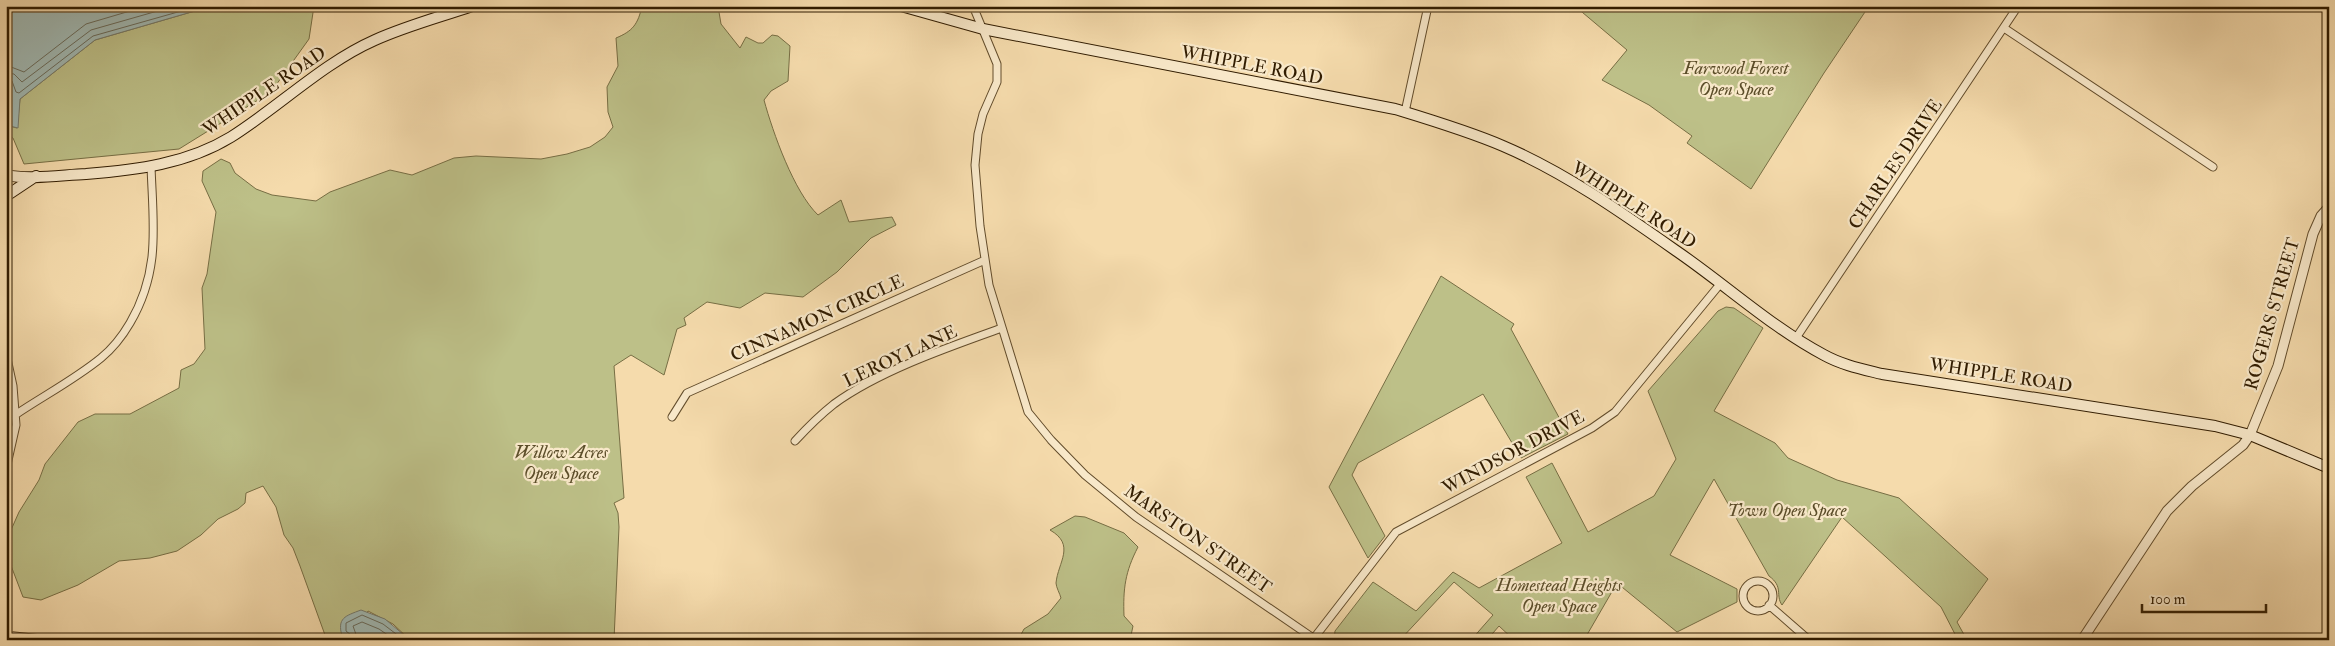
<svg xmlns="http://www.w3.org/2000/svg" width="2335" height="646" viewBox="0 0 2335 646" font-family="'IM FELL Double Pica',serif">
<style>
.green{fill:#bdc088;stroke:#776e44}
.water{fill:#a0b9b4;stroke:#747a6c}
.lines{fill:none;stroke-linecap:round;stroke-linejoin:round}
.shore{stroke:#686a5a;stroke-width:1}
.minor-casing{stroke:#624c2b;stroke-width:9}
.tertiary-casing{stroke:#624c2b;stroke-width:11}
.secondary-casing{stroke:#311c00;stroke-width:12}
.minor{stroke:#f8e8c9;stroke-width:7}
.tertiary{stroke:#f8e8c9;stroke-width:9}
.secondary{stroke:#f8e8c9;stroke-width:10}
.labels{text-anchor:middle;stroke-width:4.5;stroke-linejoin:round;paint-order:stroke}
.street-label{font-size:18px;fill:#311c00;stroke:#f8e8c9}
.park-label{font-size:18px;font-style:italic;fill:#5b4d29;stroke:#f8e8c9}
</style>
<rect width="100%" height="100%" fill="#f5dbac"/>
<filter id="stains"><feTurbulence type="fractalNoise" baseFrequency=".004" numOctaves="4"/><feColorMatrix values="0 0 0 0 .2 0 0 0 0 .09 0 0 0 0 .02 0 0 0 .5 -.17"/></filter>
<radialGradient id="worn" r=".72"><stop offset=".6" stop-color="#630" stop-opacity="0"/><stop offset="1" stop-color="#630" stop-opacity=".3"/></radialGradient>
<!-- green -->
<path class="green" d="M 212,6 L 314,6 L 309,39 L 271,92 L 179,149 L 24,164 L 13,138 L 6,135 L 6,125 L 17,128 L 20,99 L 95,40 Z
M 642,6 L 718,6 L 721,24 L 740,48 L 746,37 L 758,43 L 763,43 L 772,35 L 778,36 L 790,46 L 788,81 L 771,91 L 764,100 C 773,133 794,192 818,215 L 841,200 L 849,222 L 892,217 L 896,225 L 871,238 L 837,272 L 803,297 L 765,293 L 740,308 L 707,302 L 684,318 L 686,325 L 677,329 L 664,375 L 631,355 L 614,366 L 624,498 L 614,503 L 618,513 L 619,527 L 614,640 L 410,640 L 393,624 L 368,611 L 353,637 L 356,640 L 324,640 L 325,635 L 300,566 L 293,548 L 284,535 L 276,507 L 263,486 L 246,493 L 245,503 L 238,509 L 218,519 L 201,535 L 177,551 L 150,558 L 119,561 L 78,585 L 41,600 L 23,597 L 10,563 L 11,530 L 19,512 L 39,480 L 45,464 L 78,422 L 95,414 L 130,414 L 179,388 L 181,370 L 194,364 L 205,349 L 202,288 L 207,274 L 216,212 L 202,181 L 203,171 L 221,159 L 230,163 L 235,173 L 256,189 L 272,195 L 316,201 L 330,192 L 390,170 L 412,175 L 454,158 L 476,156 L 541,159 L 567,154 L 590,147 L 605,137 L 613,127 L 608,112 L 607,87 L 618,66 L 616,38 C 633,31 638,24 642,6 Z
M 1571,6 L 1869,6 L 1824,73 L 1751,189 L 1687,143 L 1692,136 L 1649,105 L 1602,80 L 1627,50 L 1576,7 Z
M 1441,276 L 1514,324 L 1511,329 L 1568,434 L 1521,458 L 1483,394 L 1358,463 L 1352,475 L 1385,536 L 1368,558 L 1329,487 Z
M 1726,307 L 1734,308 L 1763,328 L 1714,411 L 1775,443 L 1788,458 L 1837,480 L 1899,498 L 1988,579 L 1957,622 L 1967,640 L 1958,640 L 1941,607 L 1842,517 L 1782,605 C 1775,595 1784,587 1769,576 L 1714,479 L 1670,555 L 1737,589 L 1737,602 L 1677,632 L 1617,583 L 1584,640 L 1514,640 L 1499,626 L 1487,640 L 1471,640 L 1493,615 L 1454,582 L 1400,640 L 1334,640 L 1335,631 L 1373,582 L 1416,611 L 1453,572 L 1479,588 L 1562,543 L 1526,477 L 1552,463 L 1588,532 L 1654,496 L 1676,459 L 1648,391 L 1718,311 Z
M 1075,516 L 1085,517 L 1124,533 L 1138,547 C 1125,572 1123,589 1124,616 L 1133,626 L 1130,640 L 1018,640 L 1024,629 L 1048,614 L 1061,598 C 1060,594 1056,587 1056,583 C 1058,562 1076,545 1050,530 Z"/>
<!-- water -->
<path class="water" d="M 6,6 L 212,6 L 95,40 L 20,99 L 18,128 L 6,125 C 6,108 13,101 8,83 L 6,84 Z
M 361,610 L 385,619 L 410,640 L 356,640 L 353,637 L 342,636 C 337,618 345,616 361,610 Z"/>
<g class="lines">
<!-- shore -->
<path class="shore" d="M 6,65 L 24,72 L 86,24 L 147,6
M 6,73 L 14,74 L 22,82 L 91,30 L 175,6
M 6,79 L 12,81 L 16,92 L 19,93 L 93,36 L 199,6
M 352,640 L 351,635 L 346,631 L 346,623 L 362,615 L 383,624 L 404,640
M 358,640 L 353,626 L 362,622 L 379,629 L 395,640"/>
<defs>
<path id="minor" d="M 973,6 L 997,64 L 997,82 L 983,114 L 978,134 L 975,165 L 980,226 L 989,285 L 1028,412 L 1051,440 L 1085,475 L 1136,517 L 1316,640
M 2004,28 L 2213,167
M 1405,112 L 1428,6
M 1796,338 L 2018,6
M 6,354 L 13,386 L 16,425 L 6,469
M 15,415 C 43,396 74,380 101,358 C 112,349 123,335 130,323 C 161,270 153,225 151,166
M 672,417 L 687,393 L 985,260
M 795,441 C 807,428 820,415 834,404 C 879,371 949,347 1002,328
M1743 596a15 15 0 1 1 30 0a15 15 0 1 1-30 0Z
M 1769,605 L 1809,640
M 6,635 L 50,640
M 1314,638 L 1396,532 L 1592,428 L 1615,412 L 1721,283"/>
<path id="tertiary" d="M 2082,640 L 2167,511 L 2192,486 L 2243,445 L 2250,435 L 2278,366 L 2313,234 L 2321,216 L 2329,207"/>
<path id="secondary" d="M 901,6 L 983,29 L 1395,109 C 1431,120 1468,131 1503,146 C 1564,172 1621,212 1675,250 C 1725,284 1771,327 1824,355 C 1842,365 1862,369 1882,374 L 2215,426 L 2250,435 L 2329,468
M 6,175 C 29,180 62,175 86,174 C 136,170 187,164 231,137 C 280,106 323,63 375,40 C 406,26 440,17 472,6
M 6,196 L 36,176"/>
</defs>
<!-- minor casing -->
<use href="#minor" class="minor-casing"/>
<!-- tertiary casing -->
<use href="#tertiary" class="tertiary-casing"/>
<!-- secondary casing -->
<use href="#secondary" class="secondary-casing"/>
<!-- minor -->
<use href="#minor" class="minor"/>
<!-- tertiary -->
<use href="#tertiary" class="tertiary"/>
<!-- secondary -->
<use href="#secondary" class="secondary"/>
</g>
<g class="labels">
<!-- street labels -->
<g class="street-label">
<text transform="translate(1252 65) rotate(11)" y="6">WHIPPLE ROAD</text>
<text transform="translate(264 91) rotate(-34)" y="6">WHIPPLE ROAD</text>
<text transform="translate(1895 164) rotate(-56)" y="6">CHARLES DRIVE</text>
<text transform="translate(1634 205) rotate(33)" y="6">WHIPPLE ROAD</text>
<text transform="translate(2272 314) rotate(-74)" y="6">ROGERS STREET</text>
<text transform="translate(817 318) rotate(-24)" y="6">CINNAMON CIRCLE</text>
<text transform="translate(900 356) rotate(-25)" y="6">LEROY LANE</text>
<text transform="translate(2001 375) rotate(9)" y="6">WHIPPLE ROAD</text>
<text transform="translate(1513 452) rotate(-28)" y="6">WINDSOR DRIVE</text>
<text transform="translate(1198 539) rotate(35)" y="6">MARSTON STREET</text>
</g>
<!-- park labels -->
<g class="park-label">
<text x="1736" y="74">Farwood Forest<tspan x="1736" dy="21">Open Space</tspan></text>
<text x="561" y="458">Willow Acres<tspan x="561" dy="21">Open Space</tspan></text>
<text x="1787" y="516">Town Open Space</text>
<text x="1559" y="591">Homestead Heights<tspan x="1559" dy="21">Open Space</tspan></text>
</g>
</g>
<!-- margin -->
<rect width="2335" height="646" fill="none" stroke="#f5dbac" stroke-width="25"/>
<rect x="8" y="8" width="2320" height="631" fill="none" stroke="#311c00" stroke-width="2.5"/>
<rect x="12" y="12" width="2310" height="621" fill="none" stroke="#311c00"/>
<!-- scale -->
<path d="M2142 604v8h124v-8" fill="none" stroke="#311c00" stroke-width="2.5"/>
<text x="2150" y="604" font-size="15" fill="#311c00" stroke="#f8e8c9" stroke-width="4" paint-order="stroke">100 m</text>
<rect width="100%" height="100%" filter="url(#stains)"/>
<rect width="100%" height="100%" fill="url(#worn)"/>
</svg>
